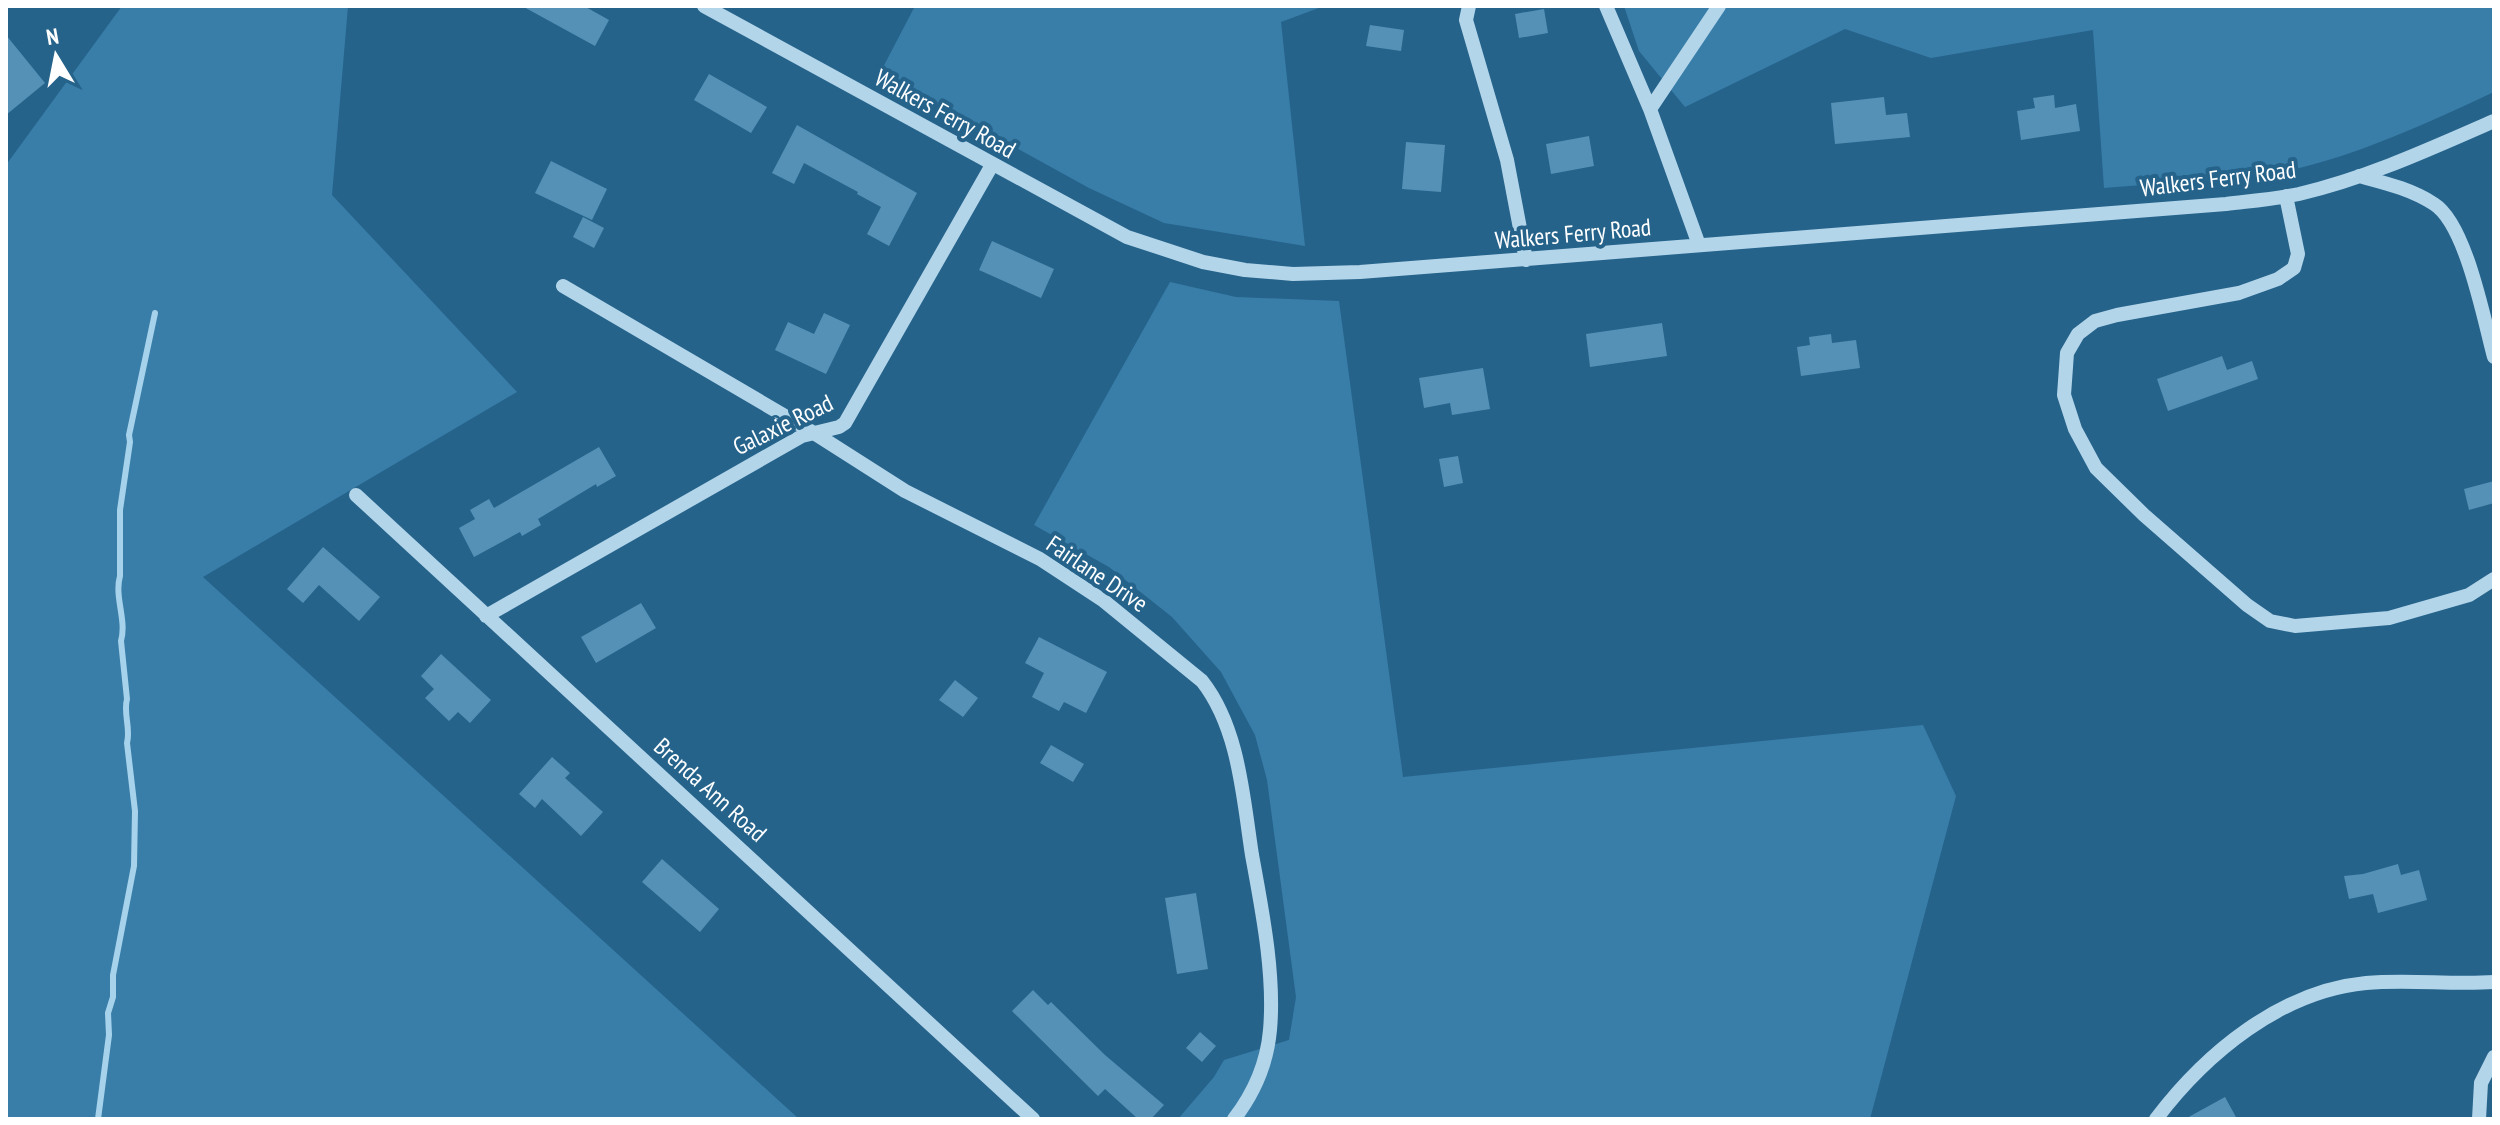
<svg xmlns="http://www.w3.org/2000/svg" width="2500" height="1125" viewBox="0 0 2500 1125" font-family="'PT Sans Narrow',sans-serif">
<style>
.green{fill:#397ea8}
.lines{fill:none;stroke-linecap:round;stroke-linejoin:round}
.stream{stroke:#a7d2eb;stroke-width:6}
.building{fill:#5591b6}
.minor{stroke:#b3d5ea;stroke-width:14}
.labels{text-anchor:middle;stroke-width:8;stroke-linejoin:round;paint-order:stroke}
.street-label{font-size:24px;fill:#fff;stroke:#25638b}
</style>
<rect width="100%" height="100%" fill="#25638b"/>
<!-- green -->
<path class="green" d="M 122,6 L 348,6 L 332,195 L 517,392 L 203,577 L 799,1119 L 6,1119 L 6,165 Z
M 915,6 L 1324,6 L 1281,22 L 1305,246 L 1164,223 L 1089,188 L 880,73 Z
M 1624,6 L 2494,6 L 2494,92 C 2430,122 2350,159 2281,172 C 2226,181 2161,183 2104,188 L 2093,30 L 1931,58 L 1845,29 L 1685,107 L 1639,51 Z
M 1170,282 L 1236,297 L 1339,301 L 1403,777 L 1923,725 L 1956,796 L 1870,1119 L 1178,1119 L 1214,1077 L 1224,1060 L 1289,1040 L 1296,997 L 1267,780 L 1255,735 L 1221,672 L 1172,617 L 1109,567 L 1034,525 Z"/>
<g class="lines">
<!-- stream -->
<path class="stream" d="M 98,1119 L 109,1035 L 108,1013 L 113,997 L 113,975 L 134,866 L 135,811 L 127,743 C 131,728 123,714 127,699 L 121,641 C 127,620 114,597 120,576 L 120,510 L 130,442 L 129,435 L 155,313"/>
</g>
<!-- building -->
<path class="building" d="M 522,6 L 584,6 L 609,20 L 595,46 Z
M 1544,9 L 1548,33 L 1519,38 L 1515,14 Z
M 1370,25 L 1404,30 L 1401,51 L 1366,46 Z
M 6,35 L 45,83 L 6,115 Z
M 709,74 L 767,107 L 751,133 L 694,100 Z
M 2054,95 L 2055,108 L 2076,104 L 2080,131 L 2021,140 L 2017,111 L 2035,108 L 2033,98 Z
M 1884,97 L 1886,115 L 1907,113 L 1910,137 L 1835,144 L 1831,103 Z
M 797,125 L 917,193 L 889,246 L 867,234 L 881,207 L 857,194 L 858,192 L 804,163 L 794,184 L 772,173 Z
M 1589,136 L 1594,166 L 1551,174 L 1546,144 Z
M 1406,142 L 1445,145 L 1441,192 L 1402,189 Z
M 551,161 L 607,189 L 592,220 L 535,193 Z
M 583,217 L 604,228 L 594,248 L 573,237 Z
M 992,241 L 1054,269 L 1041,298 L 979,270 Z
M 824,313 L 850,325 L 826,374 L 775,350 L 788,322 L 814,334 Z
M 1662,323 L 1667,356 L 1590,367 L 1586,334 Z
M 1831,334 L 1832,343 L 1856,340 L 1860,368 L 1801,376 L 1797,347 L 1810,345 L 1809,337 Z
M 2222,356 L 2227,370 L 2252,361 L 2258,379 L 2168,411 L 2157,379 Z
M 1483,368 L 1490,409 L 1452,415 L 1450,403 L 1424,408 L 1419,378 Z
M 599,447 L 616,476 L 597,487 L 596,484 L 538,519 L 541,525 L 522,536 L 520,532 L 474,557 L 459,528 L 475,519 L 470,510 L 489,499 L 494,508 Z
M 1458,456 L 1463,483 L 1444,487 L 1439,459 Z
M 2494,481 L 2494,503 L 2469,510 L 2464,489 Z
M 323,547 L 380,597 L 359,621 L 319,585 L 303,603 L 287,589 Z
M 641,603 L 656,628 L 596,663 L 581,637 Z
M 1039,637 L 1107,672 L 1086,713 L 1064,702 L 1059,711 L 1032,697 L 1044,673 L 1025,663 Z
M 441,654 L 491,700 L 470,723 L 458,712 L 449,721 L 425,698 L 434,689 L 421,676 Z
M 955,680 L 978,698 L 963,717 L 939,700 Z
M 1051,745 L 1084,764 L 1073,782 L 1040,763 Z
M 552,757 L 570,773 L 565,778 L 603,812 L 581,836 L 542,799 L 535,808 L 519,794 Z
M 662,859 L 719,909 L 700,932 L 642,882 Z
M 2398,864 L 2401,875 L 2419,870 L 2427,900 L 2378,913 L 2373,894 L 2349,899 L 2344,876 L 2363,874 Z
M 1196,893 L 1208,969 L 1177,974 L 1165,898 Z
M 1033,990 L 1048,1005 L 1051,1002 L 1105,1055 L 1164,1105 L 1151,1119 L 1138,1119 L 1105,1089 L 1098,1096 L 1012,1011 Z
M 1200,1032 L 1216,1046 L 1202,1062 L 1186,1048 Z
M 2225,1097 L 2237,1119 L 2185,1119 Z"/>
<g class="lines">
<!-- minor -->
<path class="minor" d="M 704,6 L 1127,237 L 1203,262 L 1245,270 L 1293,274 L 1360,272 L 2226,204 C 2250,201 2275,199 2299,194 C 2367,178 2430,149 2494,121
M 1469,6 L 1466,20 L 1507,160 L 1526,260
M 1606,6 L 1650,109 L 1699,245
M 1650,109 L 1719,6
M 2359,176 C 2385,183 2411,189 2434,204 C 2466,224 2484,320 2494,357
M 2286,196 L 2298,254 L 2294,268 L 2278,279 L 2239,293 L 2117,315 L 2095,321 L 2078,334 L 2067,353 L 2064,395 L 2075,429 L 2096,468 L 2144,515 L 2247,605 L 2270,621 L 2295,626 L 2389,618 L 2469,595 L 2494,579
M 563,286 L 814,433 L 905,491 L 1040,559 L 1104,601 L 1202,681 C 1239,728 1243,797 1252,855 C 1262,910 1275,974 1270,1030 C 1267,1064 1254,1093 1234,1119
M 356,495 L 1033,1119
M 486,616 L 802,436 L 839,427 L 845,423 L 992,165
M 2156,1119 C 2206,1053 2281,991 2366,983 C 2408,979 2451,985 2494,982
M 2479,1119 L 2481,1083 L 2494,1057"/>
</g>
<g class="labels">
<!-- street labels -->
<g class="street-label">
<text transform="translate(945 114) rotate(29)" y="8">Walkers Ferry Road</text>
<text transform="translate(2218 179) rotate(-7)" y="8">Walkers Ferry Road</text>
<text transform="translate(1573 234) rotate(-5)" y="8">Walkers Ferry Road</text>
<text transform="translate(783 425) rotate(-26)" y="8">Galaxie Road</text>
<text transform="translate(1097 574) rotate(34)" y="8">Fairlane Drive</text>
<text transform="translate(710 790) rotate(42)" y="8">Brenda Ann Road</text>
</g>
</g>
<!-- border -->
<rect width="2500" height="1125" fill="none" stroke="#ffffff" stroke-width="16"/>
<!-- north arrow -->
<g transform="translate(56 56) rotate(350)" stroke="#25638b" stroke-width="6" paint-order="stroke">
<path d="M0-6L14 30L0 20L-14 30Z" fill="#ffffff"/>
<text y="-12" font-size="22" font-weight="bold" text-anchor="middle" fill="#ffffff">N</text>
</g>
</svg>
